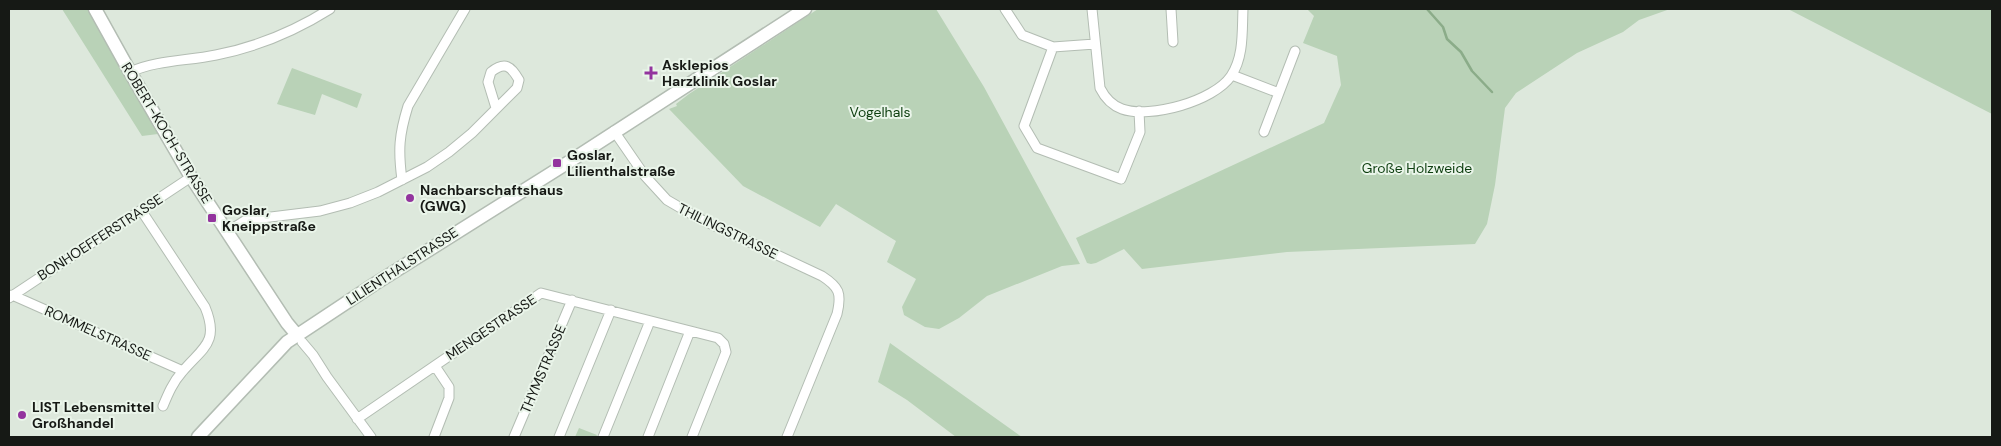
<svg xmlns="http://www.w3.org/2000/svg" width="2001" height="446" viewBox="0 0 2001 446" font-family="'DM Sans',sans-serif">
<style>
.green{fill:#b9d2b7}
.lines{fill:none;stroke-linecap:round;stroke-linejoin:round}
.stream{stroke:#8bac89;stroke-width:2.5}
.street-casing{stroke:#b3bdb3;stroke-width:11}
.secondary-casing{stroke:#b3bdb3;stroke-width:15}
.street{stroke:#fff;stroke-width:9}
.secondary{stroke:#fff;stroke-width:12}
.poi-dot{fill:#93349e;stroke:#eaf5ea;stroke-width:2}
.labels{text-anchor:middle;stroke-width:4;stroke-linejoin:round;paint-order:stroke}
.poi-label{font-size:14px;font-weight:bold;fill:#161915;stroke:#eaf5ea;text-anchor:start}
.park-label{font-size:14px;fill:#0d3e0f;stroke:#eaf5ea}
.street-label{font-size:14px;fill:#161915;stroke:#eaf5ea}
</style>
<rect width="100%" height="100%" fill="#dde8dc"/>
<!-- green -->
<path class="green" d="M 62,9 L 90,9 L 158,134 L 142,136 Z
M 818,9 L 936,9 L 984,87 L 1080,264 L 1062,266 L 987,296 L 959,318 L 939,329 L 925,327 L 904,315 L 902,307 L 916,279 L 887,262 L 896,241 L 836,204 L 820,227 L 743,186 L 669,109 L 677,106 L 676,104 L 689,94 Z
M 1307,9 L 1670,9 L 1639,20 L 1623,32 L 1577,53 L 1516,93 L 1505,108 L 1495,185 L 1487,224 L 1475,244 L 1287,252 L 1142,269 L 1124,249 L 1096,263 L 1091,264 L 1087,263 L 1076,238 L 1324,123 L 1341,85 L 1337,56 L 1303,43 L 1314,16 Z
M 1788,9 L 1992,9 L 1992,114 Z
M 292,68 L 362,94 L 357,108 L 322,94 L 315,115 L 277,104 Z
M 890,343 L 1019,435 L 1022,437 L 956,437 L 907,400 L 878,382 Z
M 579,428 L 597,435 L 596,437 L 575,437 Z"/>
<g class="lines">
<!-- stream -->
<path class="stream" d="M 1427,9 L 1443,27 L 1447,39 L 1461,52 L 1472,71 L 1492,92"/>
<defs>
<path id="street" d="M 1005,9 L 1022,35 L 1053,47 L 1095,44
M 1092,9 L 1100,88 C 1105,98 1111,105 1122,109 C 1150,119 1214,101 1231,76 C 1244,57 1242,31 1243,9
M 1171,9 L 1173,42
M 1053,47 L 1024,126 L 1037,148 L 1121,179 L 1140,132 L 1139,111
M 130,72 C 157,60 187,61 216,55 C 257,47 295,31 330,9
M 1232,75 L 1279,93
M 614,131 L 645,176 L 667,200 L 698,218 L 822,276 C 839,287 842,293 837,314 L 787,437
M 1264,132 L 1295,51
M 402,180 C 398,150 399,135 408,106 L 465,9
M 141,210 L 205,307 C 220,343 202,348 182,372 C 173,382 168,394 163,406
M 227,232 L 246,220 L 320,211 L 350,203 L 378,192 L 427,167 L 449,152 L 472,133 L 517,88 L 519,80 C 511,66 505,61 491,72 L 488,82 L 496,108
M 12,295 L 183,371
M 9,298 L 191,177
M 302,342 L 313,355 L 327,377 L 371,437
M 357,419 L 541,293 L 718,338 L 724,344 L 726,352 L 692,437
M 434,437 L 449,398 L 449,387 L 435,366
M 514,437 L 572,300
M 559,437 L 611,310
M 603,437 L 650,321
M 648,437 L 690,331"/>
<path id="secondary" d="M 95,9 L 130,72 L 191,177 L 287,323 L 297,335
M 198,437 L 287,342 L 373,285 L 561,167 L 805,9"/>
</defs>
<!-- street casing -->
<use href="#street" class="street-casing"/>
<!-- secondary casing -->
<use href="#secondary" class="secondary-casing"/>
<!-- street -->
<use href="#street" class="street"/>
<!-- secondary -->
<use href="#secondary" class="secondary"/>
</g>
<!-- markers -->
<g class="poi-dot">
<path d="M648.5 65.5h5v5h5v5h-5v5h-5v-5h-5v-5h5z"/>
<rect x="552" y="158" width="10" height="10" rx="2.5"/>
<circle cx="410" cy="198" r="5"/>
<rect x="207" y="213" width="10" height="10" rx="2.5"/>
<circle cx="22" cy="415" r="5"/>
</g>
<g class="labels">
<!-- poi labels -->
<g class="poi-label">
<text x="662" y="70">Asklepios<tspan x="662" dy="16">Harzklinik Goslar</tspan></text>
<text x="567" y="160">Goslar,<tspan x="567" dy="16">Lilienthalstraße</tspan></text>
<text x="420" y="195">Nachbarschaftshaus<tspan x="420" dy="16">(GWG)</tspan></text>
<text x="222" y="215">Goslar,<tspan x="222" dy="16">Kneippstraße</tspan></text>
<text x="32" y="412">LIST Lebensmittel<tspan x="32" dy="16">Großhandel</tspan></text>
</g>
<!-- park labels -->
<g class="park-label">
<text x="880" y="117">Vogelhals</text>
<text x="1417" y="173">Große Holzweide</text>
</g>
<!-- street labels -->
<g class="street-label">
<text transform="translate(167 133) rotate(59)" y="5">ROBERT-KOCH-STRASSE</text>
<text transform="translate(728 231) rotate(26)" y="5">THILINGSTRASSE</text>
<text transform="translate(100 237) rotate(-33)" y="5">BONHOEFFERSTRASSE</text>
<text transform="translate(402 266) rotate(-33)" y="5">LILIENTHALSTRASSE</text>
<text transform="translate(491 327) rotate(-34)" y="5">MENGESTRASSE</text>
<text transform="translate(98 333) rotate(24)" y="5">ROMMELSTRASSE</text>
<text transform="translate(543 369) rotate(-67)" y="5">THYMSTRASSE</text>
</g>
</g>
<!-- border -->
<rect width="2001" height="446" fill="none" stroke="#161915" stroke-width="20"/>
</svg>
